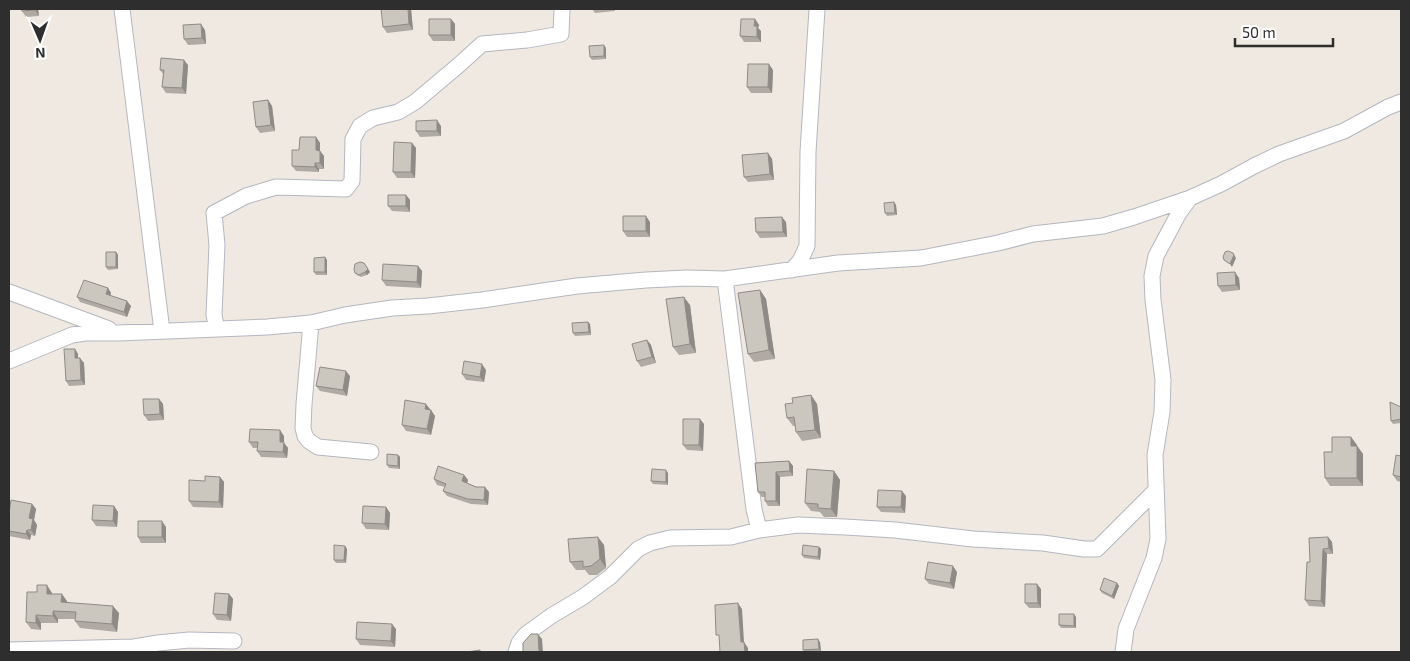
<svg xmlns="http://www.w3.org/2000/svg" width="1410" height="661" viewBox="0 0 1410 661" font-family="'Exo 2',sans-serif">
<style>
.lines{fill:none;stroke-linecap:round;stroke-linejoin:round}
.minor-casing{stroke:#b4b7c1;stroke-width:17}
.minor{stroke:#fff;stroke-width:15}
.wall{fill:#afaba4}
.shaded-wall{fill:#8e8b86}
.building{fill:#cbc7bf;stroke:#8e8b86}
</style>
<rect width="100%" height="100%" fill="#efe9e1"/>
<g class="lines">
<defs>
<path id="minor" d="M 122,9 L 162,331
M 792,270 L 800,261 L 807,246 L 808,152 L 817,9
M 9,292 L 109,329
M 311,323 L 304,404 L 303,428 L 305,436 L 309,441 L 318,447 L 371,452
M 217,329 L 214,315 L 217,245 L 214,213 L 246,196 L 276,187 L 346,189 L 352,181 L 353,139 L 360,126 L 373,118 L 398,112 L 415,102 L 460,64 L 482,44 L 527,40 L 561,34 L 562,9
M 9,361 L 72,335 L 85,333 L 118,333 L 267,327 L 311,323 L 345,315 L 392,308 L 428,306 L 482,300 L 577,286 L 646,280 L 687,278 L 725,279 L 838,263 L 921,258 L 998,243 L 1033,234 L 1103,226 L 1134,217 L 1190,198 L 1221,184 L 1254,166 L 1279,154 L 1344,131 L 1388,107 L 1401,102
M 759,530 L 798,525 L 845,527 L 895,530 L 973,539 L 1043,543 L 1084,549 L 1097,549 L 1156,490
M 9,650 L 134,647 L 158,643 L 189,640 L 234,641
M 516,652 L 519,643 L 525,635 L 551,616 L 583,597 L 610,577 L 638,549 L 650,543 L 670,538 L 731,537 L 759,530 L 754,509 L 725,279
M 1123,652 L 1126,629 L 1154,558 L 1158,539 L 1155,455 L 1162,412 L 1163,380 L 1153,300 L 1152,276 L 1156,256 L 1179,213 L 1190,198"/>
</defs>
<!-- minor casing -->
<use href="#minor" class="minor-casing"/>
<!-- minor -->
<use href="#minor" class="minor"/>
</g>
<!-- wall -->
<path class="wall" d="M 21,9 L 38,9 L 39,16 L 26,17 L 22,11 Z
M 411,9 L 413,30 L 387,33 L 383,27 Z
M 579,9 L 615,9 L 615,11 L 595,13 L 592,9 L 580,10 Z
M 451,19 L 455,24 L 455,41 L 433,41 L 429,35 Z
M 755,19 L 759,25 L 758,28 L 761,31 L 761,42 L 744,42 L 740,36 Z
M 205,30 L 206,44 L 188,45 L 184,39 Z
M 606,48 L 606,59 L 592,60 L 590,57 Z
M 188,65 L 186,94 L 166,93 L 162,87 L 163,74 L 160,70 Z
M 773,70 L 772,93 L 751,93 L 747,87 Z
M 268,100 L 272,106 L 275,131 L 260,133 L 256,127 Z
M 441,126 L 441,136 L 420,137 L 416,131 Z
M 316,137 L 320,143 L 320,151 L 324,156 L 324,169 L 319,169 L 319,172 L 296,171 L 292,166 L 299,150 Z
M 412,143 L 416,148 L 415,178 L 397,178 L 393,172 Z
M 768,153 L 772,159 L 774,180 L 748,182 L 744,177 Z
M 406,195 L 410,200 L 410,212 L 392,211 L 388,206 Z
M 894,202 L 896,205 L 897,215 L 887,216 L 885,213 Z
M 650,222 L 650,237 L 627,237 L 623,231 Z
M 786,222 L 787,237 L 760,238 L 756,232 Z
M 116,252 L 118,255 L 118,269 L 108,270 L 106,267 Z
M 325,257 L 327,260 L 327,275 L 316,275 L 314,272 Z
M 364,263 L 370,272 L 367,275 L 361,277 L 357,275 L 355,273 Z
M 418,266 L 422,271 L 421,288 L 386,286 L 382,280 Z
M 1239,278 L 1240,290 L 1222,292 L 1218,286 Z
M 108,288 L 111,293 L 110,296 L 131,306 L 127,317 L 80,302 L 77,297 Z
M 760,290 L 766,299 L 775,359 L 754,362 L 748,354 Z
M 690,305 L 696,353 L 679,355 L 673,347 Z
M 588,322 L 590,324 L 591,335 L 575,336 L 573,333 Z
M 647,340 L 651,345 L 656,363 L 641,367 L 637,361 Z
M 75,349 L 78,354 L 78,358 L 84,363 L 85,385 L 69,386 L 66,381 Z
M 486,370 L 484,382 L 466,380 L 462,374 Z
M 350,376 L 347,396 L 320,391 L 316,386 Z
M 811,395 L 817,404 L 821,438 L 802,441 L 796,432 L 796,426 L 793,426 L 787,418 L 793,403 Z
M 159,399 L 163,404 L 164,420 L 148,421 L 144,415 Z
M 1401,407 L 1401,423 L 1393,424 L 1391,421 Z
M 430,409 L 430,410 L 435,416 L 431,435 L 406,431 L 402,425 Z
M 704,424 L 703,451 L 687,450 L 683,445 Z
M 284,436 L 284,443 L 288,448 L 287,458 L 261,457 L 257,451 L 257,448 L 253,448 L 249,442 Z
M 1351,437 L 1363,454 L 1363,486 L 1330,486 L 1325,478 Z
M 398,455 L 400,457 L 400,469 L 389,468 L 387,465 Z
M 1401,456 L 1401,482 L 1397,481 L 1393,475 Z
M 789,461 L 793,466 L 793,476 L 780,477 L 780,506 L 768,506 L 765,501 L 765,497 L 762,497 L 758,492 L 755,463 Z
M 834,471 L 840,480 L 837,517 L 824,517 L 820,512 L 811,511 L 805,503 Z
M 668,473 L 668,485 L 653,484 L 651,481 Z
M 464,475 L 468,480 L 467,483 L 489,492 L 488,505 L 471,504 L 447,496 L 443,491 L 445,487 L 437,485 L 434,479 Z
M 220,477 L 224,482 L 223,508 L 193,507 L 189,501 L 205,481 Z
M 906,496 L 905,513 L 881,512 L 877,507 Z
M 32,504 L 36,509 L 34,520 L 37,525 L 35,536 L 31,535 L 30,540 L 9,536 L 9,513 Z
M 114,506 L 118,512 L 117,527 L 96,526 L 92,520 Z
M 386,507 L 390,513 L 389,530 L 366,529 L 362,523 Z
M 166,527 L 166,543 L 141,543 L 138,537 Z
M 1328,537 L 1332,542 L 1333,554 L 1327,554 L 1325,607 L 1309,606 L 1305,600 L 1310,562 Z
M 604,545 L 606,568 L 597,575 L 589,575 L 585,570 L 576,570 L 570,562 Z
M 345,546 L 347,549 L 346,563 L 336,563 L 334,560 Z
M 819,547 L 821,549 L 820,560 L 804,558 L 802,555 Z
M 957,572 L 954,589 L 929,584 L 925,579 Z
M 1117,583 L 1119,586 L 1114,599 L 1102,593 L 1100,590 Z
M 1041,589 L 1041,608 L 1029,608 L 1025,603 Z
M 52,593 L 52,594 L 67,601 L 67,602 L 119,613 L 117,632 L 80,628 L 75,621 L 75,619 L 58,619 L 58,623 L 41,623 L 41,630 L 31,629 L 26,622 Z
M 229,594 L 233,599 L 231,621 L 217,620 L 213,614 Z
M 1076,617 L 1076,628 L 1061,628 L 1059,625 Z
M 396,629 L 395,647 L 360,645 L 356,639 Z
M 820,642 L 821,652 L 805,652 L 803,650 Z"/>
<!-- shaded-wall -->
<path class="shaded-wall" d="M 34,9 L 38,9 L 39,16 L 35,10 Z
M 408,9 L 411,9 L 413,30 L 409,24 Z
M 451,19 L 455,24 L 455,41 L 451,35 Z
M 755,19 L 759,25 L 758,28 L 761,31 L 761,42 L 757,37 L 754,26 Z
M 201,24 L 205,30 L 206,44 L 202,38 Z
M 604,45 L 606,48 L 606,59 L 604,56 Z
M 184,60 L 188,65 L 186,94 L 182,88 Z
M 769,64 L 773,70 L 772,93 L 768,87 Z
M 268,100 L 272,106 L 275,131 L 271,125 Z
M 437,120 L 441,126 L 441,136 L 437,131 Z
M 316,137 L 320,143 L 320,156 L 316,150 Z
M 412,143 L 416,148 L 415,178 L 411,172 Z
M 320,151 L 324,156 L 324,169 L 320,163 Z
M 768,153 L 772,159 L 774,180 L 770,174 Z
M 315,163 L 319,169 L 319,172 L 315,167 Z
M 406,195 L 410,200 L 410,212 L 406,206 Z
M 894,202 L 896,205 L 897,215 L 895,213 Z
M 646,216 L 650,222 L 650,237 L 646,231 Z
M 782,217 L 786,222 L 787,237 L 783,232 Z
M 116,252 L 118,255 L 118,269 L 116,267 Z
M 1233,253 L 1236,258 L 1232,267 L 1230,264 Z
M 325,257 L 327,260 L 327,275 L 325,272 Z
M 418,266 L 422,271 L 421,288 L 417,282 Z
M 368,269 L 370,272 L 367,275 L 365,272 Z
M 1235,272 L 1239,278 L 1240,290 L 1236,285 Z
M 108,288 L 111,293 L 109,299 L 106,294 Z
M 760,290 L 766,299 L 775,359 L 769,350 Z
M 684,297 L 690,305 L 696,353 L 690,344 Z
M 127,301 L 131,306 L 127,317 L 124,312 Z
M 588,322 L 590,324 L 591,335 L 589,332 Z
M 647,340 L 651,345 L 656,363 L 652,357 Z
M 75,349 L 78,354 L 78,363 L 75,358 Z
M 80,358 L 84,363 L 85,385 L 81,380 Z
M 482,364 L 486,370 L 484,382 L 480,377 Z
M 346,371 L 350,376 L 347,396 L 343,390 Z
M 811,395 L 817,404 L 821,438 L 815,430 Z
M 159,399 L 163,404 L 164,420 L 160,414 Z
M 426,404 L 430,409 L 429,415 L 425,409 Z
M 431,410 L 435,416 L 431,435 L 427,429 Z
M 700,419 L 704,424 L 703,451 L 699,445 Z
M 280,430 L 284,436 L 284,443 L 288,448 L 287,458 L 283,452 L 280,442 Z
M 1351,437 L 1357,445 L 1357,454 L 1351,446 Z
M 1357,446 L 1363,454 L 1363,486 L 1357,478 Z
M 398,455 L 400,457 L 400,469 L 398,466 Z
M 789,461 L 793,466 L 793,476 L 790,471 Z
M 666,470 L 668,473 L 668,485 L 666,482 Z
M 834,471 L 840,480 L 837,517 L 831,509 Z
M 776,472 L 780,477 L 780,506 L 776,501 Z
M 464,475 L 468,480 L 466,487 L 462,481 Z
M 220,477 L 224,482 L 223,508 L 219,502 Z
M 485,487 L 489,492 L 488,505 L 484,500 Z
M 902,491 L 906,496 L 905,513 L 901,507 Z
M 32,504 L 36,509 L 34,520 L 37,525 L 35,536 L 31,530 L 29,518 Z
M 114,506 L 118,512 L 117,527 L 113,521 Z
M 386,507 L 390,513 L 389,530 L 385,524 Z
M 162,521 L 166,527 L 166,543 L 162,537 Z
M 27,530 L 31,535 L 30,540 L 26,534 Z
M 598,537 L 604,545 L 606,568 L 600,559 Z
M 1328,537 L 1332,542 L 1333,554 L 1329,548 Z
M 345,546 L 347,549 L 346,563 L 344,560 Z
M 819,547 L 821,549 L 820,560 L 818,557 Z
M 1323,549 L 1327,554 L 1325,607 L 1321,601 Z
M 953,566 L 957,572 L 954,589 L 950,583 Z
M 1117,583 L 1119,586 L 1114,599 L 1112,596 Z
M 1037,584 L 1041,589 L 1041,608 L 1038,603 Z
M 47,585 L 52,593 L 52,601 L 47,594 Z
M 62,594 L 67,601 L 66,609 L 61,602 Z
M 229,594 L 233,599 L 231,621 L 227,615 Z
M 738,603 L 742,609 L 744,642 L 748,648 L 748,652 L 745,652 L 741,642 Z
M 113,606 L 119,613 L 117,632 L 112,624 Z
M 53,611 L 58,619 L 58,623 L 53,616 Z
M 1074,614 L 1076,617 L 1076,628 L 1074,626 Z
M 36,615 L 41,623 L 41,630 L 36,623 Z
M 392,624 L 396,629 L 395,647 L 391,641 Z
M 538,634 L 542,639 L 543,652 L 539,652 Z
M 818,639 L 820,642 L 821,652 L 819,649 Z"/>
<!-- building -->
<path class="building" d="M 21,9 L 34,9 L 35,10 L 22,11 Z
M 381,9 L 408,9 L 409,24 L 383,27 Z
M 429,19 L 451,19 L 451,35 L 429,35 Z
M 741,19 L 755,19 L 754,26 L 757,26 L 757,37 L 740,36 Z
M 201,24 L 202,38 L 184,39 L 183,25 Z
M 604,45 L 604,56 L 590,57 L 589,46 Z
M 161,58 L 184,60 L 182,88 L 162,87 L 164,70 L 160,70 Z
M 748,64 L 769,64 L 768,87 L 747,87 Z
M 268,100 L 271,125 L 256,127 L 253,102 Z
M 437,120 L 437,131 L 416,131 L 416,121 Z
M 300,137 L 316,137 L 316,150 L 320,151 L 320,163 L 315,163 L 315,167 L 292,166 L 292,150 L 299,150 Z
M 394,142 L 412,143 L 411,172 L 393,172 Z
M 768,153 L 770,174 L 744,177 L 742,155 Z
M 388,195 L 406,195 L 406,206 L 388,206 Z
M 894,202 L 895,213 L 885,213 L 884,203 Z
M 623,216 L 646,216 L 646,231 L 623,231 Z
M 782,217 L 783,232 L 756,232 L 755,218 Z
M 1228,251 L 1233,253 L 1234,255 L 1230,264 L 1224,260 L 1223,257 L 1225,252 Z
M 106,252 L 116,252 L 116,267 L 106,267 Z
M 325,257 L 325,272 L 314,272 L 314,258 Z
M 360,262 L 364,263 L 368,269 L 365,272 L 359,275 L 355,273 L 354,269 L 355,264 Z
M 383,264 L 418,266 L 417,282 L 382,280 Z
M 1235,272 L 1236,285 L 1218,286 L 1217,273 Z
M 84,280 L 108,288 L 106,294 L 127,301 L 124,312 L 77,297 Z
M 760,290 L 769,350 L 748,354 L 738,293 Z
M 684,297 L 690,344 L 673,347 L 666,299 Z
M 588,322 L 589,332 L 573,333 L 572,323 Z
M 647,340 L 652,357 L 637,361 L 632,344 Z
M 64,349 L 75,349 L 75,358 L 80,358 L 81,380 L 66,381 Z
M 464,361 L 482,364 L 480,377 L 462,374 Z
M 320,367 L 346,371 L 343,390 L 316,386 Z
M 811,395 L 815,430 L 796,432 L 794,417 L 787,418 L 785,404 L 793,403 L 792,398 Z
M 143,399 L 159,399 L 160,414 L 144,415 Z
M 405,400 L 426,404 L 425,409 L 431,410 L 427,429 L 402,425 Z
M 1390,402 L 1401,407 L 1401,419 L 1391,421 Z
M 683,419 L 700,419 L 699,445 L 683,445 Z
M 250,429 L 280,430 L 280,442 L 284,442 L 283,452 L 257,451 L 258,442 L 249,442 Z
M 1332,437 L 1351,437 L 1351,446 L 1357,446 L 1357,478 L 1325,478 L 1324,452 L 1332,452 Z
M 387,454 L 398,455 L 398,466 L 387,465 Z
M 1396,455 L 1401,456 L 1401,477 L 1393,475 Z
M 789,461 L 790,471 L 776,472 L 776,501 L 765,501 L 765,492 L 758,492 L 755,463 Z
M 438,466 L 464,475 L 462,481 L 476,487 L 485,487 L 484,500 L 468,499 L 443,491 L 446,484 L 434,479 Z
M 652,469 L 666,470 L 666,482 L 651,481 Z
M 807,469 L 834,471 L 831,509 L 818,508 L 818,504 L 805,503 Z
M 205,476 L 220,477 L 219,502 L 189,501 L 189,480 L 205,481 Z
M 878,490 L 902,491 L 901,507 L 877,507 Z
M 11,500 L 32,504 L 29,518 L 33,519 L 31,530 L 27,530 L 26,534 L 9,531 L 9,513 Z
M 93,505 L 114,506 L 113,521 L 92,520 Z
M 363,506 L 386,507 L 385,524 L 362,523 Z
M 138,521 L 162,521 L 162,537 L 138,537 Z
M 598,537 L 600,559 L 591,566 L 583,567 L 583,561 L 570,562 L 568,539 Z
M 1328,537 L 1329,548 L 1323,549 L 1321,601 L 1305,600 L 1307,562 L 1310,562 L 1309,538 Z
M 334,545 L 345,546 L 344,560 L 334,560 Z
M 803,545 L 819,547 L 818,557 L 802,555 Z
M 928,562 L 953,566 L 950,583 L 925,579 Z
M 1104,578 L 1117,583 L 1112,596 L 1100,590 Z
M 1025,584 L 1037,584 L 1038,603 L 1025,603 Z
M 37,585 L 47,585 L 47,594 L 62,594 L 61,602 L 113,606 L 112,624 L 75,621 L 76,612 L 53,611 L 53,616 L 36,615 L 36,623 L 26,622 L 27,592 L 37,592 Z
M 215,593 L 229,594 L 227,615 L 213,614 Z
M 738,603 L 741,642 L 744,642 L 745,652 L 720,652 L 719,635 L 716,635 L 715,605 Z
M 1059,614 L 1074,614 L 1074,626 L 1059,625 Z
M 357,622 L 392,624 L 391,641 L 356,639 Z
M 531,634 L 538,634 L 539,652 L 523,652 L 523,643 Z
M 818,639 L 819,649 L 803,650 L 803,640 Z
M 480,650 L 480,652 L 467,652 Z"/>
<!-- border -->
<rect width="1410" height="661" fill="none" stroke="#2e2e2e" stroke-width="20"/>
<!-- north arrow -->
<g transform="translate(40 40) rotate(178)" stroke="#ffffff" stroke-width="4" paint-order="stroke">
<path d="M0-4L9 19L0 12L-9 19Z" fill="#2e2e2e"/>
<text y="-8" font-size="14" font-weight="bold" text-anchor="middle" fill="#2e2e2e">N</text>
</g>
<!-- scale -->
<path d="M1235 38v8h98v-8" fill="none" stroke="#2e2e2e" stroke-width="2.5"/>
<text x="1242" y="38" font-size="15" fill="#2e2e2e" stroke="#ffffff" stroke-width="4" paint-order="stroke">50 m</text>
</svg>
